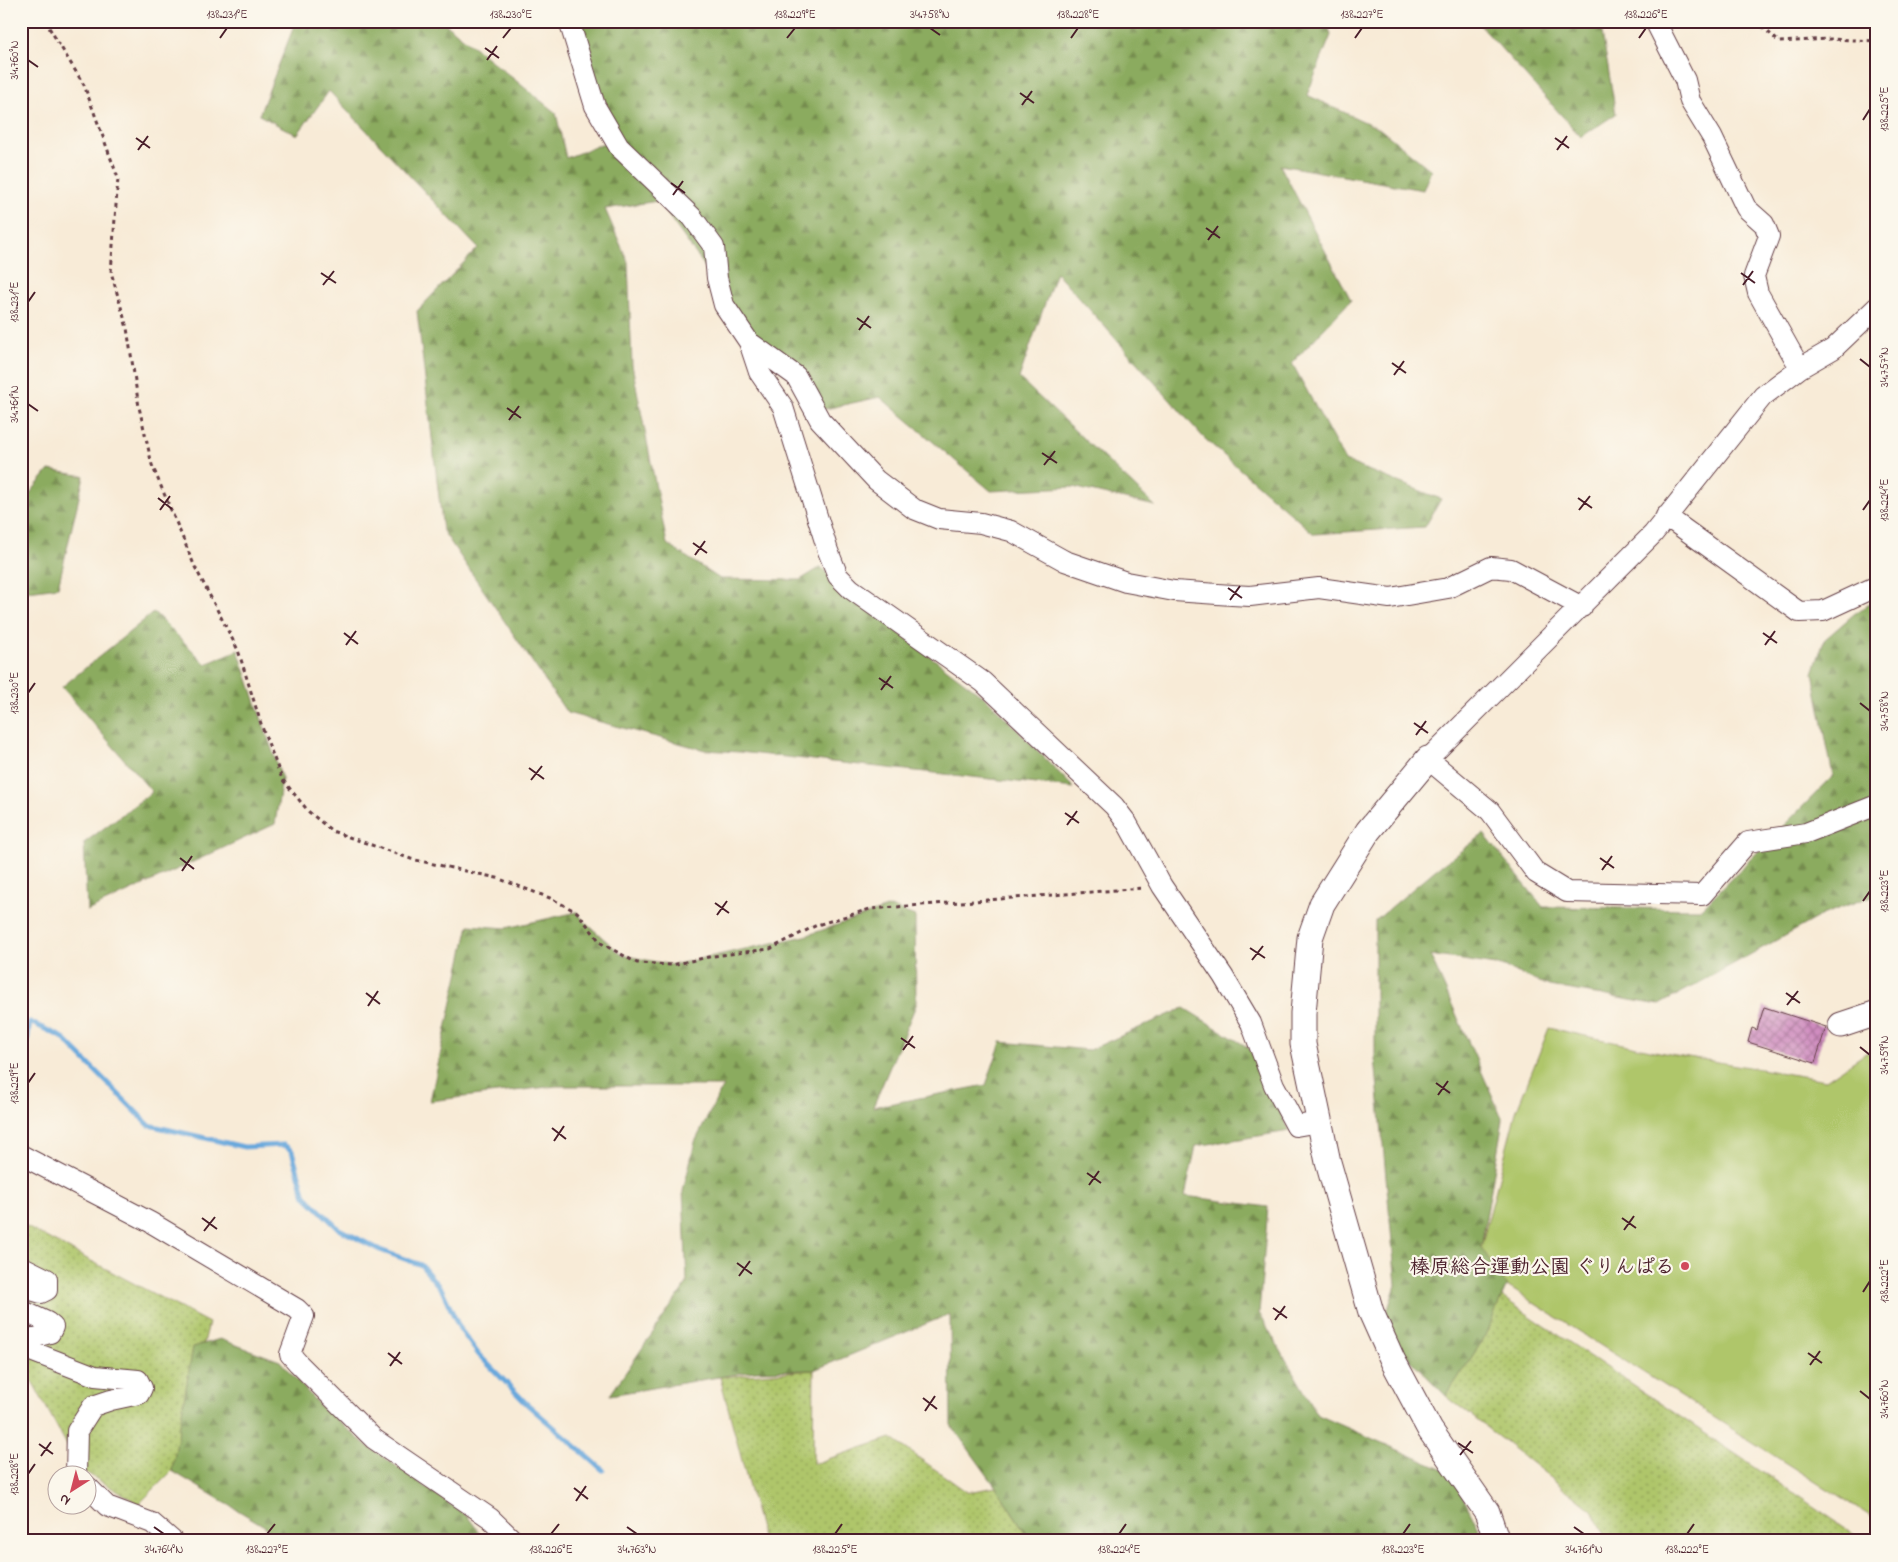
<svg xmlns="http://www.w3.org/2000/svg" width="1898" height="1562" viewBox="0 0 1898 1562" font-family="'Indie Flower','Klee One',sans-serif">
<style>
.grass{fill:url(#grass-dots);stroke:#7c724a}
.forest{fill:url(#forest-firs);stroke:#6a6544}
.park{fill:#afc66a;stroke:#7c724a}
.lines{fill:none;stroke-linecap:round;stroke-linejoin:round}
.stream{stroke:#69a8dc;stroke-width:5}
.building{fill:url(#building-cross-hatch)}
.minor-casing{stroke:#643e45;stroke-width:22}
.tertiary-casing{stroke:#643e45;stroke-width:27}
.path{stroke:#643e45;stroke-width:3;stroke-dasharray:4 4;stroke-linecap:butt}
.minor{stroke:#fff;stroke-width:20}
.tertiary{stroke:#fff;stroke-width:25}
.ticks{fill:none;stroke:#4a1f2b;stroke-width:2}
.poi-dot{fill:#d1495b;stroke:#fbf7ec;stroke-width:2}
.labels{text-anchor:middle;stroke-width:4.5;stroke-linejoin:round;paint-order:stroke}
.poi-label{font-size:20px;font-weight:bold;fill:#4a1f2b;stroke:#fbf7ec;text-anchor:end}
.neatline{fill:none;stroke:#4a1f2b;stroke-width:2}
.ticks-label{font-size:12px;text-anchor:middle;fill:#4a1f2b}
</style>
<defs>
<pattern id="grass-dots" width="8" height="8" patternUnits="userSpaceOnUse" patternTransform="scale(1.25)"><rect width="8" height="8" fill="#afc66a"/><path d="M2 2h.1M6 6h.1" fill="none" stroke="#90a057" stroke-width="1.8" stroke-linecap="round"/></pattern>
<pattern id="forest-firs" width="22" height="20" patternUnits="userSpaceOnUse" patternTransform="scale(1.25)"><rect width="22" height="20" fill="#8bab5e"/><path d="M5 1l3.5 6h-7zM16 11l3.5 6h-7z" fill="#748b4e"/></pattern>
<pattern id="building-cross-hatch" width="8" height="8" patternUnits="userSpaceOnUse" patternTransform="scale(1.25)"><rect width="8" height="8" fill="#cf8cbf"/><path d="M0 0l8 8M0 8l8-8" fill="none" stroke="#aa729b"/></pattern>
</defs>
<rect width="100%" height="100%" fill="#fbf7ec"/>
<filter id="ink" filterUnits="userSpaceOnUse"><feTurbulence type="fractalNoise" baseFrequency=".02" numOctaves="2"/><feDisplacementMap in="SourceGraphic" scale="10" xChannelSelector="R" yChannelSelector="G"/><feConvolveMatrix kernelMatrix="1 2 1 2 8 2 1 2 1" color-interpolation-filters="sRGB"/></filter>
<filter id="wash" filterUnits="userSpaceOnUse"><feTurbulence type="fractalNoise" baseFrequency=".0096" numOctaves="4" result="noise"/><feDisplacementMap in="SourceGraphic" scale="20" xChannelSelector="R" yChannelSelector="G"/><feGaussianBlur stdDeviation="1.12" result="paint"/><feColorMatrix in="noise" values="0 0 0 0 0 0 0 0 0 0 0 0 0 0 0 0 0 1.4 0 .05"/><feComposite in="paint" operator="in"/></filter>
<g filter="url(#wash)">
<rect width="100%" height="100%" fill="#f8ebd7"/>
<!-- grass -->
<path class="grass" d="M 21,1224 L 209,1323 L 172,1471 L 139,1504 L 80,1469 L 21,1361 Z
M 1502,1297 L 1865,1541 L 1609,1541 L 1592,1510 L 1446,1396 Z
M 814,1370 L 813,1464 L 891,1438 L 967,1492 L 996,1487 L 1031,1541 L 772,1541 L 762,1537 L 720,1377 Z"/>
<!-- forest -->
<path class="forest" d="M 296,21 L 442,21 L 556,113 L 566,158 L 620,137 L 572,21 L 1327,21 L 1331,35 L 1307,95 L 1380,129 L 1431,170 L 1423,190 L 1280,165 L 1351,300 L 1292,363 L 1345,461 L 1441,499 L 1425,527 L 1314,534 L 1204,438 L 1056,272 L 1019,378 L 1155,506 L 1073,487 L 991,491 L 880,397 L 820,410 L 754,335 L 658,201 L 605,209 L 628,262 L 632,365 L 667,544 L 720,579 L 800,580 L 821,567 L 842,590 L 987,699 L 1074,788 L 739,752 L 705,750 L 567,713 L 443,531 L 417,311 L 478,248 L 329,91 L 297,135 L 259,115 Z
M 1471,21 L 1600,21 L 1616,114 L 1581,137 L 1480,25 Z
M 49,470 L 84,476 L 58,587 L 21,592 L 21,504 Z
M 1877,599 L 1877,894 L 1822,915 L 1659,1005 L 1549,986 L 1502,966 L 1430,955 L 1503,1120 L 1481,1247 L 1507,1285 L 1483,1340 L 1446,1396 L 1401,1350 L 1386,1315 L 1396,1285 L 1375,1058 L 1375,921 L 1435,870 L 1484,834 L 1543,907 L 1701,909 L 1833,776 L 1813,673 L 1824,640 L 1854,614 Z
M 154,612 L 206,664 L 238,650 L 282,779 L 275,824 L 87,911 L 84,843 L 152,792 L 62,687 Z
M 890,907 L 915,916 L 916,1005 L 873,1107 L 986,1085 L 1001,1042 L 1089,1050 L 1184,1008 L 1249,1048 L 1290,1131 L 1196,1146 L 1185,1196 L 1268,1207 L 1259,1313 L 1318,1415 L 1451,1473 L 1485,1541 L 1031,1541 L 996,1487 L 951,1425 L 950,1314 L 814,1370 L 755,1371 L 610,1395 L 687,1283 L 683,1191 L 695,1142 L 723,1086 L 556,1086 L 430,1101 L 469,925 L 506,928 L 577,912 L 584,921 L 622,955 L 672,965 L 805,936 Z
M 220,1339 L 280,1361 L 320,1406 L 365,1444 L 468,1517 L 486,1541 L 276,1541 L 266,1527 L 172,1471 L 193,1347 Z"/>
<!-- park -->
<path class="park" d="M 1549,1028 L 1664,1053 L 1826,1080 L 1866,1053 L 1877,1052 L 1877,1521 L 1507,1286 L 1481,1247 L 1516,1112 Z"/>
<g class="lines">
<!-- stream -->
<path class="stream" d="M 23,1069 L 30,1022 L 62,1037 L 149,1125 L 244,1147 L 284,1145 L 292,1151 L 305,1196 L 339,1229 L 380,1250 L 421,1265 L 442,1290 L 460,1329 L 479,1355 L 527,1404 L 603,1470"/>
</g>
<g id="blocks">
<!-- building -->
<path class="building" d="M 1764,1007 L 1826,1027 L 1815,1063 L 1748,1042 L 1752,1028 L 1757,1030 Z"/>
</g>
</g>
<g filter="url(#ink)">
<use href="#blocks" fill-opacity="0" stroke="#643e45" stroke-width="1"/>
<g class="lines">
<defs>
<path id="minor" d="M 569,21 L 595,106 L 619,147 L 692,217 L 714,247 L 717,278 L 724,305 L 749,342 L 759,372 L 783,407 L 828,551 L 838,576 L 851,589 L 983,682 L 1114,806 L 1127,823 L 1162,886 L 1223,976 L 1251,1023 L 1274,1085 L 1296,1126 L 1319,1122
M 1655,21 L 1685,80 L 1690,101 L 1712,137 L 1746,208 L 1764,224 L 1769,236 L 1754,276 L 1758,293 L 1800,368
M 1877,307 L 1833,349 L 1800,368 L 1763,396 L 1653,534 L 1428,759 L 1490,811 L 1536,873 L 1567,892 L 1702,895 L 1748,842 L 1806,833 L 1877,805
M 749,342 L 796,376 L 820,420 L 876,480 L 914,509 L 939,519 L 981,523 L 1011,531 L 1065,561 L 1126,582 L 1174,591 L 1232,595 L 1250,596 L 1319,588 L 1390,598 L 1448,588 L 1491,567 L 1511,569 L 1582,607
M 1666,516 L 1799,612 L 1823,611 L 1877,586
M 21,1155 L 150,1222 L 297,1309 L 304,1316 L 290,1354 L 298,1363 L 374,1439 L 490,1518 L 514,1541
M 21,1266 L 47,1279 L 47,1290 L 41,1293 L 21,1287
M 21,1310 L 47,1322 L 53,1327 L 50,1333 L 26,1340 L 23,1348 L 95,1376 L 138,1380 L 142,1388 L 139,1394 L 111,1400 L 93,1406 L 77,1431 L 76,1474
M 88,1487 L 107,1506 L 152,1523 L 173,1541"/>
<path id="tertiary" d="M 1428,759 L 1368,831 L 1322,904 L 1310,938 L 1303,1013 L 1303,1044 L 1328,1162 L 1371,1312 L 1393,1361 L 1430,1430 L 1487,1512 L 1497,1541
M 1841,1025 L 1877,1013"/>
</defs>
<!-- minor casing -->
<use href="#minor" class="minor-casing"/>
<!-- tertiary casing -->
<use href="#tertiary" class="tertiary-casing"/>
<!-- path -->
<path class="path" d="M 45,21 L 84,85 L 118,178 L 111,272 L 127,328 L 139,407 L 152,465 L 195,567 L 238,650 L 262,727 L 282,779 L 309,812 L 332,831 L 411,859 L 497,878 L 550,898 L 577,912 L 601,943 L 637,963 L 672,965 L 713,956 L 770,949 L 817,925 L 870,909 L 1143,888
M 1756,21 L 1779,42 L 1830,39 L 1877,41"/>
<!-- minor -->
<use href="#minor" class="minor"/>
<!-- tertiary -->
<use href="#tertiary" class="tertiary"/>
</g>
</g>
<!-- ticks -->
<path class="ticks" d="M 930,28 L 940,35M 220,38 L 227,28M 503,38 L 511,28M 787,38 L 795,28M 1071,38 L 1078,28M 1355,38 L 1362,28M 1639,38 L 1646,28M 485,48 L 499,58M 28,60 L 38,67M 487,60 L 497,46M 1020,93 L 1034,103M 1022,105 L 1032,91M 1863,120 L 1870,109M 136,138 L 150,148M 1555,138 L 1569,148M 138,150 L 148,136M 1557,150 L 1567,136M 671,183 L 685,193M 673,195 L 683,181M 1206,228 L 1220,238M 1208,240 L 1218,226M 321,273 L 336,283M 1741,273 L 1755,283M 323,285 L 334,271M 1743,285 L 1753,271M 28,302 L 35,292M 857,318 L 871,328M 859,330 L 869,316M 1860,359 L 1870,367M 1392,363 L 1406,373M 1394,375 L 1404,361M 28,404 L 38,411M 507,408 L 521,418M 509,420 L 519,406M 1042,453 L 1057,463M 1044,465 L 1055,451M 158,498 L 172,509M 1578,498 L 1592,508M 160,510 L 170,496M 1579,510 L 1590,496M 1863,510 L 1870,500M 693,543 L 707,553M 695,555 L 705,541M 1228,588 L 1242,598M 1230,600 L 1240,586M 344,633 L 358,644M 1763,633 L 1777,643M 346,645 L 356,631M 1765,645 L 1775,631M 879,678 L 893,688M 881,690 L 891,676M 28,693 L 35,683M 1860,703 L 1870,711M 1414,723 L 1428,733M 1416,735 L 1426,721M 529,768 L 544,779M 531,780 L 542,766M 1065,813 L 1079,823M 1067,825 L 1077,811M 180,858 L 194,869M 1600,858 L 1614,868M 1602,870 L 1612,856M 182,871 L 192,856M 1863,901 L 1870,891M 715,903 L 729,913M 717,915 L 727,901M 1250,948 L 1265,958M 1252,960 L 1263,946M 366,993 L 380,1004M 1786,993 L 1800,1003M 1787,1005 L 1798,991M 368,1006 L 378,991M 901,1038 L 915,1048M 1860,1047 L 1870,1055M 903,1050 L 913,1036M 28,1083 L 35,1073M 1436,1083 L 1450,1093M 1438,1095 L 1448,1081M 552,1128 L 566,1139M 554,1141 L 564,1126M 1087,1173 L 1101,1183M 1089,1185 L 1099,1171M 202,1218 L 217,1229M 1622,1218 L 1636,1228M 1624,1230 L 1634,1216M 204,1231 L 215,1217M 737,1263 L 752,1274M 739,1276 L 750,1261M 1863,1292 L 1870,1281M 1273,1308 L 1287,1318M 1275,1320 L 1285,1306M 388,1353 L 402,1364M 1808,1353 L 1822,1363M 1810,1365 L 1820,1351M 390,1366 L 400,1352M 1860,1391 L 1870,1399M 923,1398 L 937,1409M 925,1411 L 935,1396M 1458,1443 L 1473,1453M 39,1444 L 53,1454M 1460,1455 L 1471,1441M 41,1456 L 51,1442M 28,1474 L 35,1464M 574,1488 L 588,1499M 576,1501 L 586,1486M 154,1527 L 164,1534M 627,1527 L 637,1534M 1574,1527 L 1584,1534M 267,1534 L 275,1524M 551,1534 L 559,1524M 835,1534 L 842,1524M 1119,1534 L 1126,1524M 1403,1534 L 1410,1524M 1687,1534 L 1694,1524"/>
<!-- markers -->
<circle class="poi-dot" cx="1685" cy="1266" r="5"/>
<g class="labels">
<!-- poi labels -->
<g class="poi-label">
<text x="1675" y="1273">榛原総合運動公園 ぐりんぱる</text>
</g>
</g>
<!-- margin -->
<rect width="1898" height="1562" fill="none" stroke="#fbf7ec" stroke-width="55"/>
<!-- north arrow -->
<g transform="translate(72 1490) rotate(216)"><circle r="24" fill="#fbf7ec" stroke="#b4a19f"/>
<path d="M0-4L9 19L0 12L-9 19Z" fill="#d1495b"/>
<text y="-8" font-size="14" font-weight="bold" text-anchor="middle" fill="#4a1f2b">N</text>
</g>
<rect x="28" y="28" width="1842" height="1506" class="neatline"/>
<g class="ticks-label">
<text x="227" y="18">138.231°E</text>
<text x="511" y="18">138.230°E</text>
<text x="795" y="18">138.229°E</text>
<text x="930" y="18">34.758°N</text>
<text x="1078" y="18">138.228°E</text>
<text x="1362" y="18">138.227°E</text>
<text x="1646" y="18">138.226°E</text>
<text transform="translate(14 60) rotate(-90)" y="4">34.760°N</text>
<text transform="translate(1884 109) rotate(-90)" y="4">138.225°E</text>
<text transform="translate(14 302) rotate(-90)" y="4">138.231°E</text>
<text transform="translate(1884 367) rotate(-90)" y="4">34.757°N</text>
<text transform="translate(14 404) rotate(-90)" y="4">34.761°N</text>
<text transform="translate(1884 500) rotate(-90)" y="4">138.224°E</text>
<text transform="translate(14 693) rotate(-90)" y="4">138.230°E</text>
<text transform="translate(1884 711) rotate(-90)" y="4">34.758°N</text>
<text transform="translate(1884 891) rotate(-90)" y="4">138.223°E</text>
<text transform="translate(1884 1055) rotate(-90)" y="4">34.759°N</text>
<text transform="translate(14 1083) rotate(-90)" y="4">138.229°E</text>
<text transform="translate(1884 1281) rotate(-90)" y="4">138.222°E</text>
<text transform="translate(1884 1399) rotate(-90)" y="4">34.760°N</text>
<text transform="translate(14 1474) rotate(-90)" y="4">138.228°E</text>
<text x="164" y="1553">34.764°N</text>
<text x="267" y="1553">138.227°E</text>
<text x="551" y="1553">138.226°E</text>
<text x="637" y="1553">34.763°N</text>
<text x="835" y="1553">138.225°E</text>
<text x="1119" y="1553">138.224°E</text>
<text x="1403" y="1553">138.223°E</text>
<text x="1584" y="1553">34.761°N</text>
<text x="1687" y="1553">138.222°E</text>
</g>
</svg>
